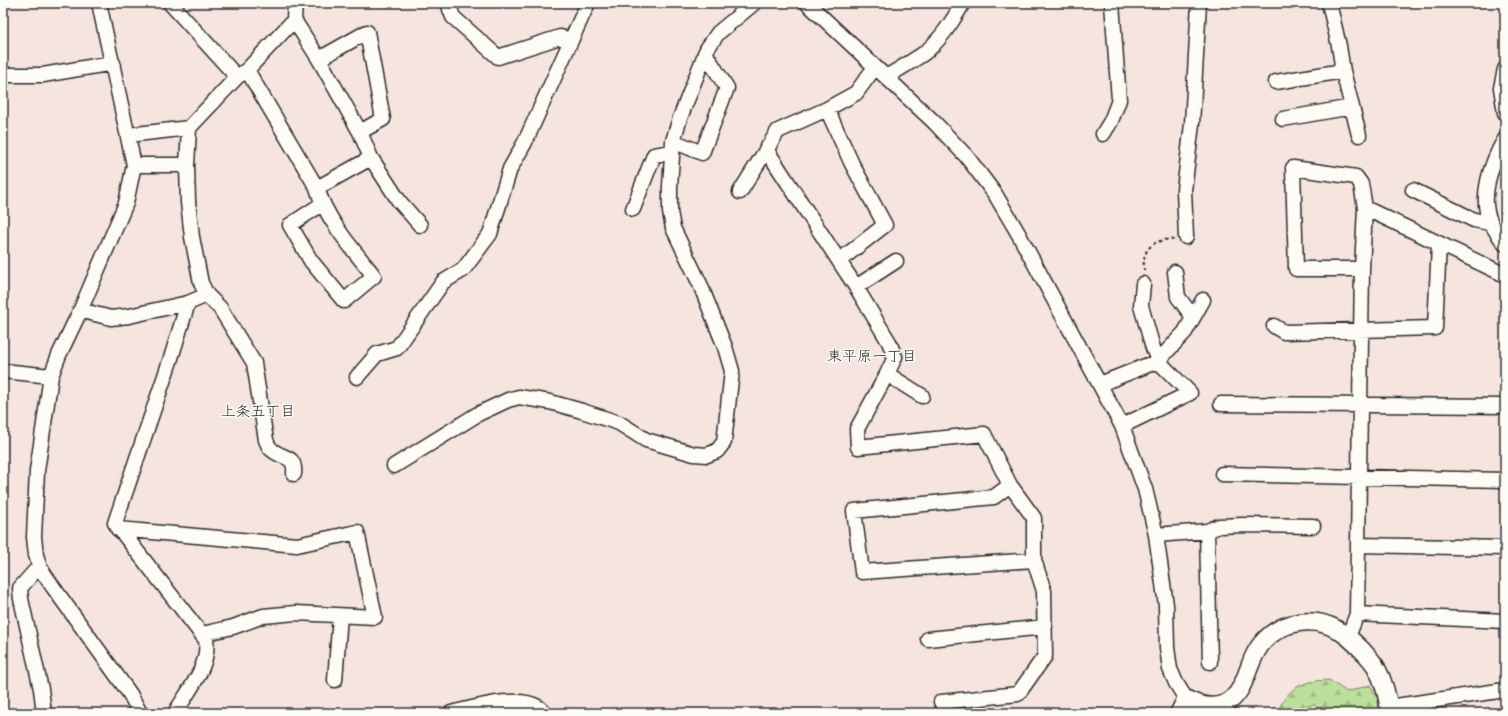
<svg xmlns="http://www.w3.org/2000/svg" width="1508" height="716" viewBox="0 0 1508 716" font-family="Dekko,'Klee One',sans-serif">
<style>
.forest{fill:url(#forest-firs);stroke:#748663}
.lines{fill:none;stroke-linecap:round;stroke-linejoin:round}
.minor-casing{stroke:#2b2b2b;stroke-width:17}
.tertiary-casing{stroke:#2b2b2b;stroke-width:20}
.path{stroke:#2b2b2b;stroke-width:2;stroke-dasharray:3 3;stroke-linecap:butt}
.minor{stroke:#fdfcf7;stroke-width:14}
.tertiary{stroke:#fdfcf7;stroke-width:17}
.labels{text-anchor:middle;stroke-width:3;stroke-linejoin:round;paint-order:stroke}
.neighbourhood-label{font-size:15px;fill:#2b2b2b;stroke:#fdfcf7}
</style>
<defs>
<pattern id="forest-firs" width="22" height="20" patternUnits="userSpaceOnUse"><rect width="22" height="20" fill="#bce09b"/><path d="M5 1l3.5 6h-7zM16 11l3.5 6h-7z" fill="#a2c086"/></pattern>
</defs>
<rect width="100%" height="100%" fill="#f6e4de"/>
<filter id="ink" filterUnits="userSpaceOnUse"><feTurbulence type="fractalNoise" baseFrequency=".025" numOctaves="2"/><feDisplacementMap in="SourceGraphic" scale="8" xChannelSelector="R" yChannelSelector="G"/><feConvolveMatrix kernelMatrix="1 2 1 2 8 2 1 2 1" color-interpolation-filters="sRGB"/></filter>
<g filter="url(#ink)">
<!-- forest -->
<path class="forest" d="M 1329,680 L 1347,692 L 1370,685 L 1378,699 L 1380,713 L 1322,713 L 1314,704 L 1299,709 L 1292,713 L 1277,713 C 1288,687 1302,681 1329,680 Z"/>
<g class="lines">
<defs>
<path id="minor" d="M 99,3 L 134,165 L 126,203 L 81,309 L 59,355 L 51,376 L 37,471 L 34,537 L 36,555 L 40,568 L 53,587 L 130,694 L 140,713
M 170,3 L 237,77
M 449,3 L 450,9 L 453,17 L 498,57 L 560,37 L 571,40
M 807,3 L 934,122 L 967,157 L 995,194 L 1018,233 L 1122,426 L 1145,489 L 1156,535 L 1166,605 L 1167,648 L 1170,669 L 1176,683 L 1186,699
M 1329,3 L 1339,46 L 1343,71 L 1359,135
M 294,20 L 319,59 L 360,132 L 371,158 L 399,201 L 420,225
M 319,59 L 367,32 L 383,119 L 360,132
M 1505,69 L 1501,88 L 1505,113
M 247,70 L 317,188 C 327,221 353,249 374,276 L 344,301 L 311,261 L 290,225 L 322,204
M 3,74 L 8,75 L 43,75 L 113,63
M 886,77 C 898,70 911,62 923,54 C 940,41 952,22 963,3
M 1276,82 L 1343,71
M 827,109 L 852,164 L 885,225 L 839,261
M 1283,119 L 1352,107
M 1103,134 L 1111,121 L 1119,100 L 1112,3
M 128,135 L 189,128
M 1505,139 C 1492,161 1478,198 1491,223 C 1495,230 1500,237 1505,244
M 673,141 L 702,153 L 727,88 L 705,53
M 766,149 L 856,287 L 889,342 L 895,357 L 887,374 L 857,429 L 858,447 L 984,434 L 1010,485 L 994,497 L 854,511 L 862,572 L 1034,560 L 1044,591 L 1045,656 L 1018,694 L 941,702
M 134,165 L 187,165 L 189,128 L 237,77 L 247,70 L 294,20 L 295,3
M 187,165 L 188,202 L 192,237 L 201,283 L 207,295 L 220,308 L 254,363 L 266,440 C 267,442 268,446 270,448 C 281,460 296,453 294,474
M 317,188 L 371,158
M 1413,190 L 1474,220 L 1490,223
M 740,192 L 778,131 L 827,109 L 856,93 L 875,67
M 1365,208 L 1505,275
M 633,209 L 654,155 L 672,152
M 1186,237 L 1184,190 L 1192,124 L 1199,3
M 1175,272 L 1178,297 L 1193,317
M 856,287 L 896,261
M 81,309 L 91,313 L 111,318 L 129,316 L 188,303 L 207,295
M 1274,326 L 1284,332 L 1435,328 L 1439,244
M 3,371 L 51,376
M 887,374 L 922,396
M 357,377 L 377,354 L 397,348 L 443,282 L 463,270 L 490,234 L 510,169 L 525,142 L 588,3
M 1100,384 L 1158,361 L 1153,348 L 1141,306 L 1143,284
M 1221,404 L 1505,406
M 1122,426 L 1190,393 L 1158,361 L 1185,332 L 1203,300
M 394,466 L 478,414 L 508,400 L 519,397 L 550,402 L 582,411 L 619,423 L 646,440 L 694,454 L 707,455 L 717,451 L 724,442 L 732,371 L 725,347 L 700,284 L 673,228 L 670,212 L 670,186 L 673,141 L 680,118 L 707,49 L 718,33 L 754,3
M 1222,474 L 1505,480
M 1010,485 L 1034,518 L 1034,560
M 118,529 L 297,545 L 357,532 L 375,617 L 296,613 L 263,616 L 233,627 L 202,634
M 1207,531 L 1210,662
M 1156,535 L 1207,531 L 1219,526 L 1243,525 L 1313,526
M 1358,545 L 1505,548
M 40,568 L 35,571 L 20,588 L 21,599 L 41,689 L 44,713
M 1357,614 L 1505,621
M 1348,637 L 1357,614 L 1362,269 L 1365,208 L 1361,184 L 1356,177 L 1293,168 L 1296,269 L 1362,269
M 928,639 L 1045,627
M 335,680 L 340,616
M 1389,707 L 1505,690
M 175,713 C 188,691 210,666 206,640 L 115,523 L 171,358 L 188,303
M 451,713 C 474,708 517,694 538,707 C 540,708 543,711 545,713"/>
<path id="tertiary" d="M 1179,713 L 1186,699 C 1200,706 1218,711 1232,699 C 1248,685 1248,657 1264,641 C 1282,621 1313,616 1336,629 C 1346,634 1354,642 1362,650 C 1367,656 1374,662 1377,669 C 1384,682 1388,699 1390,713"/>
</defs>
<!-- minor casing -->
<use href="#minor" class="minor-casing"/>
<!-- tertiary casing -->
<use href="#tertiary" class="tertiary-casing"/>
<!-- path -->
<path class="path" d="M 1144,271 C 1144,266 1143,259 1145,255 C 1149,243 1163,238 1174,240"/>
<!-- minor -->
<use href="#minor" class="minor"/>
<!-- tertiary -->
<use href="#tertiary" class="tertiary"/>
</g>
</g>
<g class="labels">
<!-- neighbourhood labels -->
<g class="neighbourhood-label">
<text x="872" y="361">東平原一丁目</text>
<text x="258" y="416">上条五丁目</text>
</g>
</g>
<!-- margin -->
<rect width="1508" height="716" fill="none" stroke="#fdfcf7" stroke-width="16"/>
<rect x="8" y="8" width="1492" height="700" fill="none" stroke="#2b2b2b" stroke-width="1.5" filter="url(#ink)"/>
</svg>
